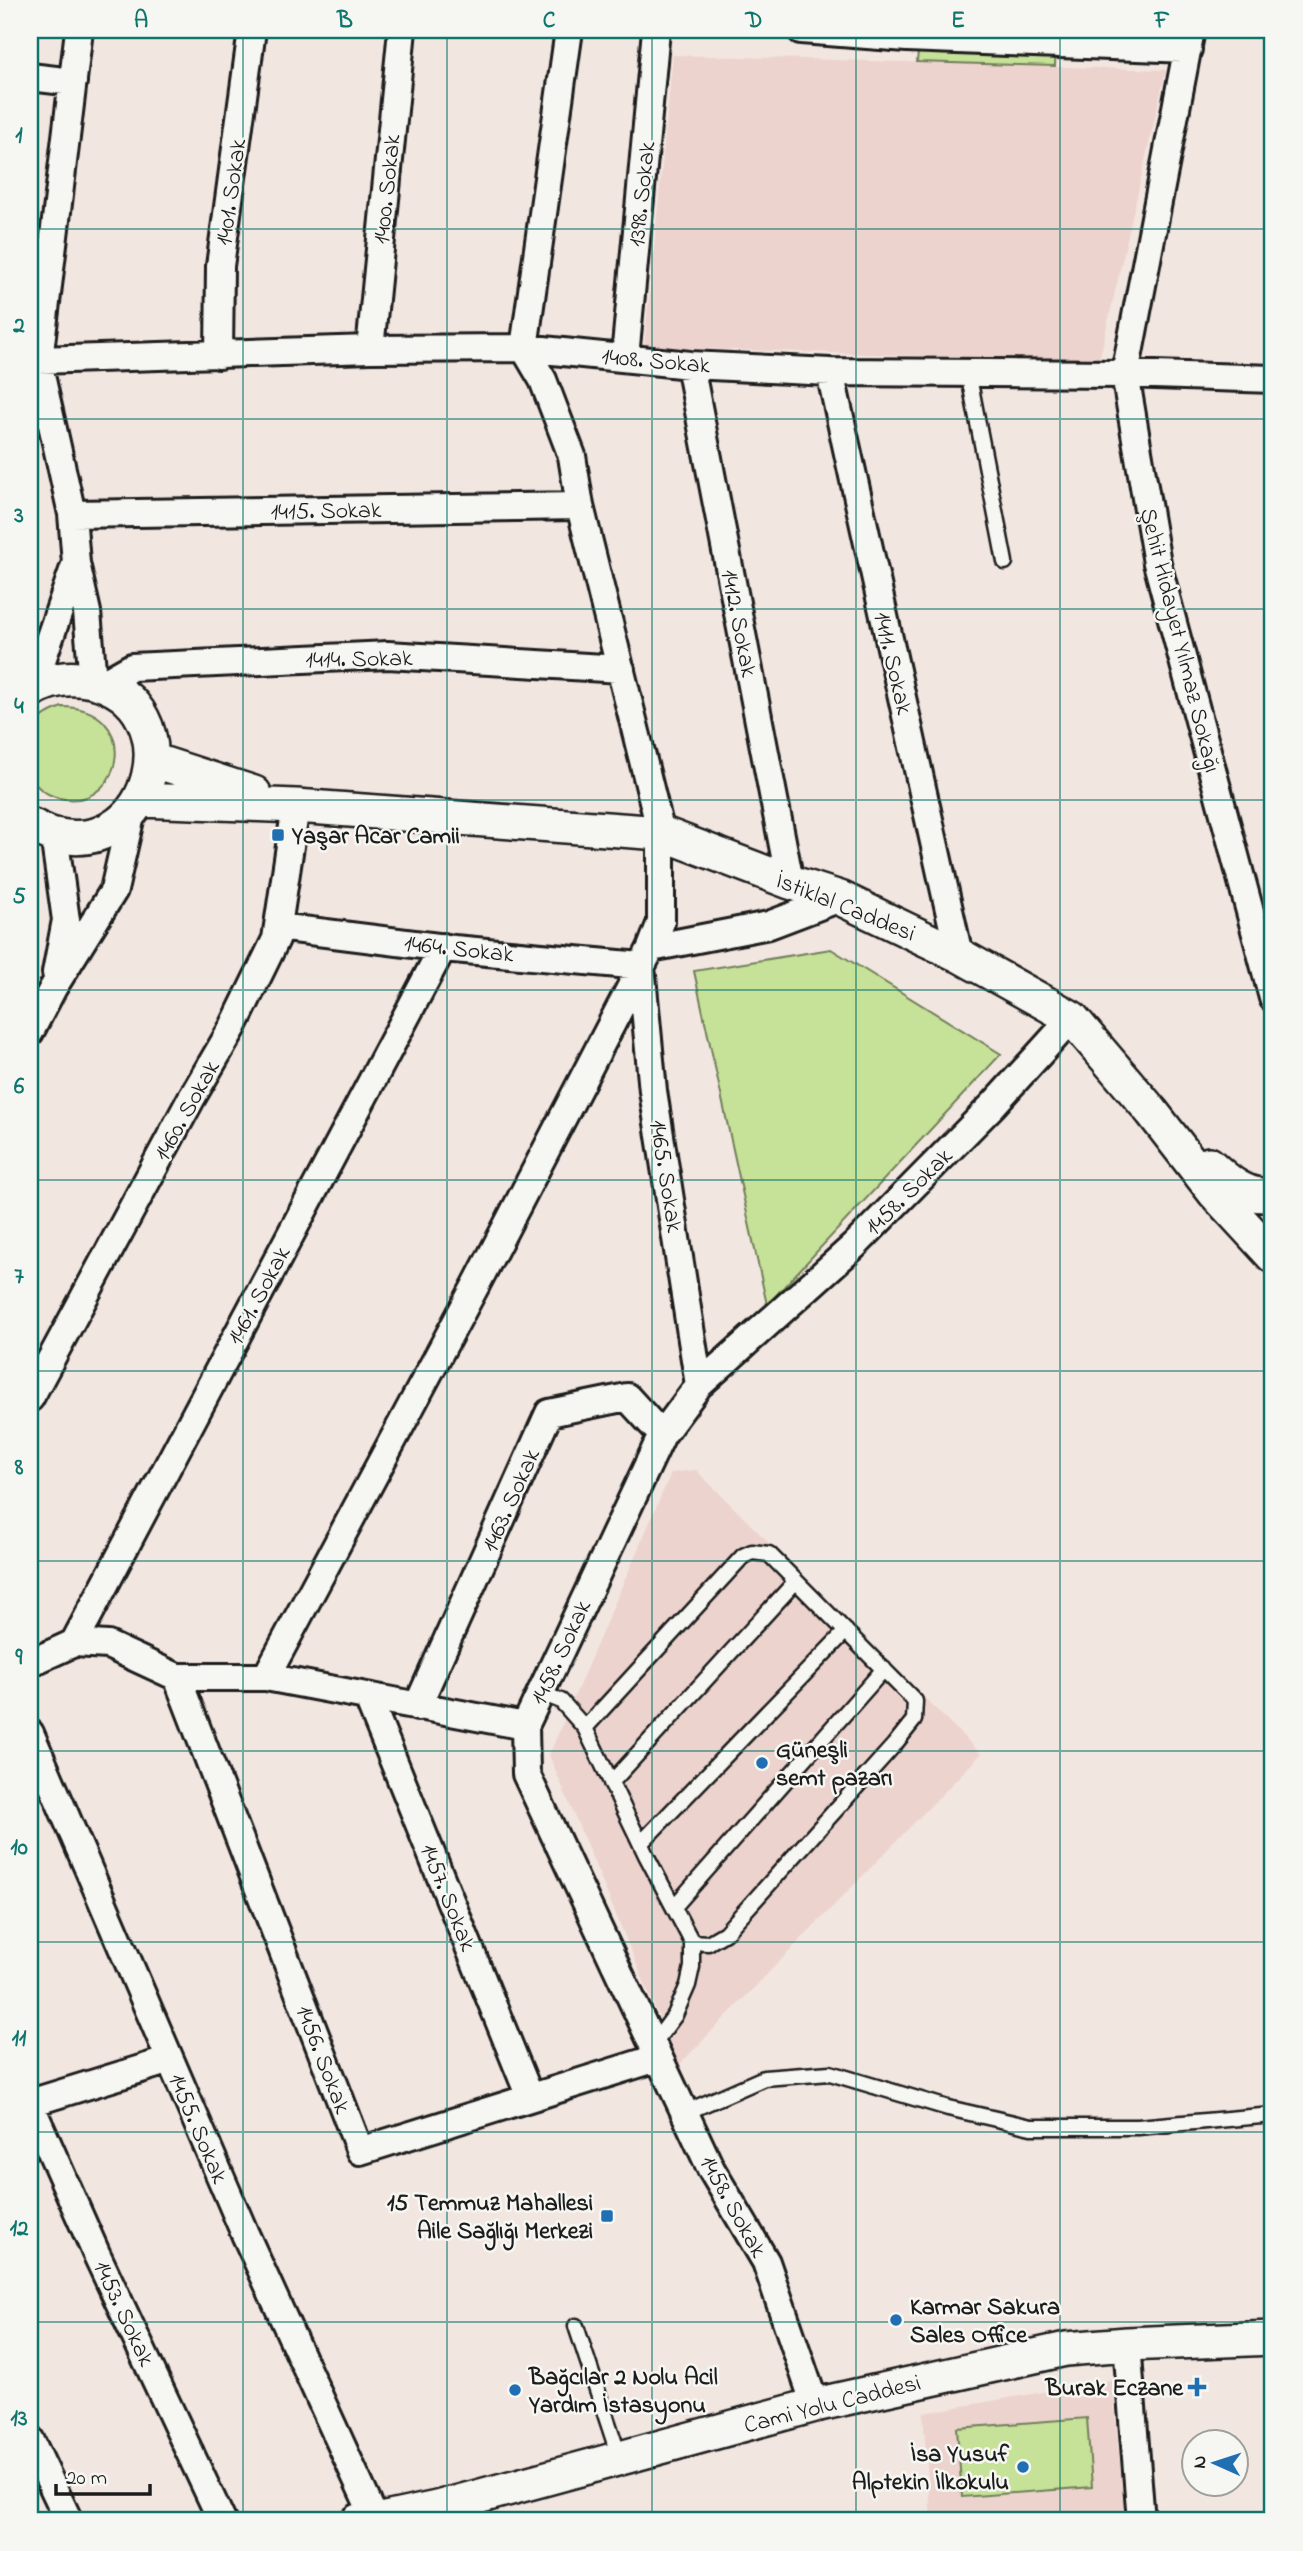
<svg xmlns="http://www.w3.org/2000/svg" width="1303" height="2551" viewBox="0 0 1303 2551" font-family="'Indie Flower',sans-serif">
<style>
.built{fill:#edd3cd}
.green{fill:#c6e198;stroke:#717e5a;stroke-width:2}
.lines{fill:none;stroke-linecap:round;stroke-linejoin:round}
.service-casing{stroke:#1c1c1c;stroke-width:19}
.minor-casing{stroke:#1c1c1c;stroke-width:32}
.tertiary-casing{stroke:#1c1c1c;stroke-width:38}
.service{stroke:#f6f6f2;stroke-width:14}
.minor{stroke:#f6f6f2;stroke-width:26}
.tertiary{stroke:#f6f6f2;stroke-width:33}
.grid{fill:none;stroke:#0f766e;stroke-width:2;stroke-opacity:0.55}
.poi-dot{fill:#1f6fb2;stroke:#f6f6f2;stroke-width:2.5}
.labels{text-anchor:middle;stroke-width:5;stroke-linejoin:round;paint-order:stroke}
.street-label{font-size:24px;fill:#1c1c1c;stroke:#f6f6f2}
.poi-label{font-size:24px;font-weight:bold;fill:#1c1c1c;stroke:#f6f6f2;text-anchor:start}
.neatline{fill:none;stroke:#0f766e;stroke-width:2.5}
.grid-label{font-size:23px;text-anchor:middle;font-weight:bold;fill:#0f766e}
</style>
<rect width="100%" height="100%" fill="#f2e6e1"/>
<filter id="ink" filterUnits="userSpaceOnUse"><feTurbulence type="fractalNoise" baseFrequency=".0143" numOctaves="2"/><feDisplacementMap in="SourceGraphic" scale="14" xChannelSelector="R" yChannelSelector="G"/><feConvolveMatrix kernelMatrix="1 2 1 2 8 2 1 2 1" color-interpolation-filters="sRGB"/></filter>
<g filter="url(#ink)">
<!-- built -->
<path class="built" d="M 673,55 L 1166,70 L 1099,361 L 644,347 Z
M 696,1470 L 981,1754 L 679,2065 L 549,1755 L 671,1473 Z
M 1112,2380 L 1125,2521 L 931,2521 L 923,2413 Z"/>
<!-- green -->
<path class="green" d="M 920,30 L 1057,30 L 1055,66 L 917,62 Z
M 62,707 C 141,707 125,807 65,799 C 50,797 37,789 30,776 C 30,739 21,722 62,707 Z
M 831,949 L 1001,1054 L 767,1305 L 694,971 Z
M 1087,2418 L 1092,2487 L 962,2497 L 957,2428 Z"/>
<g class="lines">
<defs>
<path id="service" d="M 968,372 L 1005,562
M 541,1693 L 561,1701 L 585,1728 L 646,1855 L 692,1942 L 692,1967 L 688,1985 L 675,2015 L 652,2046
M 585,1728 L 743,1556 L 752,1552 L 769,1554 L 915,1701 L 914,1720 L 894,1745 L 725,1933 L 708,1943 L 692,1942
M 611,1783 L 796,1581
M 641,1843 L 846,1631
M 674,1907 L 884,1669
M 684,2113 L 764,2078 L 830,2073 L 948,2108 L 1031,2127 L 1138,2127 L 1273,2115
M 576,2326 L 620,2459"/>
<path id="minor" d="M 79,30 L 39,360 L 370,349 L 524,348 L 690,365 L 830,372 L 1125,374 L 1273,379
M 801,30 L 907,38 L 1188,49
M 1191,30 L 1125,374 L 1157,563 L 1273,998
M 30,77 L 73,82
M 34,344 L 72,514 L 76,563 L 87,612 L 93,681
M 370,349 L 402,30
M 219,355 L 220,266 L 252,30
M 625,357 L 656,30
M 690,365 L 790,882
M 830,372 L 959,955
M 72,514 L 580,506
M 102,684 L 132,667 L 388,655 L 621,669
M 32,689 L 75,565
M 54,835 L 66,920 L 56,973
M 278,927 L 454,949 L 641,966 L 653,1091 L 699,1385
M 651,948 L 769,925 L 840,898
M 30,1032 L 53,988 L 114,890 L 132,811
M 30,1398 L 191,1099 L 233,1027 L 276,939 L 296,806
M 74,1643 L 443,947
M 30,1663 L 74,1643 L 108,1645 L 177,1677 L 266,1677 L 525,1726
M 177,1677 L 360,2151 L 657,2058
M 266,1677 L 476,1285 L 651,948 L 661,922 L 661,833 L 580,506 L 572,456 L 543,380 L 524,348 L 569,30
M 368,1698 L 530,2097
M 417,1707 L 549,1413 L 627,1397 L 662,1435
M 30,1733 L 245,2234 L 376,2521
M 30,2103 L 170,2060
M 30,2104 L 96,2253 L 222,2521
M 1127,2344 L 1141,2521
M 815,2405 L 766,2262 L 711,2169 L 526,1774 L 525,1726 L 662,1435 L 699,1385 L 854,1246 L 993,1105 L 1072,1018
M 30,2439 L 69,2521"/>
<path id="tertiary" d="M 30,691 C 49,679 70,676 92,681 C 192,705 155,859 55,835 C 46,833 38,828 30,825
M 152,760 L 254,793
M 140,800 L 296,806 L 661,833 L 790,882 L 840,898 L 959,955 L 1072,1018 L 1152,1112 L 1214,1192 L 1273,1256
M 1209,1164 C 1226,1180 1248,1200 1273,1194
M 358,2521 L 376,2521 L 437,2508 L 815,2405 L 1066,2349 L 1127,2344 L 1273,2338"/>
</defs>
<!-- service casing -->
<use href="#service" class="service-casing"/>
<!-- minor casing -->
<use href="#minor" class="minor-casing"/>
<!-- tertiary casing -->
<use href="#tertiary" class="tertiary-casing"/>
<!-- service -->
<use href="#service" class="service"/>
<!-- minor -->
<use href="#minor" class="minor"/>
<!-- tertiary -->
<use href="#tertiary" class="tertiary"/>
</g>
</g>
<!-- grid -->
<path class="grid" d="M 243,30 L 243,2521M 447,30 L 447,2521M 652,30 L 652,2521M 856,30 L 856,2521M 1060,30 L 1060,2521M 30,229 L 1273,229M 30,419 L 1273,419M 30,609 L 1273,609M 30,800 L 1273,800M 30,990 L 1273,990M 30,1180 L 1273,1180M 30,1371 L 1273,1371M 30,1561 L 1273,1561M 30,1751 L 1273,1751M 30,1942 L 1273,1942M 30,2132 L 1273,2132M 30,2322 L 1273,2322"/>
<!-- markers -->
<g class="poi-dot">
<rect x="271" y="828" width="14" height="14" rx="3.5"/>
<circle cx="762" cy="1763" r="7"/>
<rect x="600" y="2209" width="14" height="14" rx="3.5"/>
<circle cx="896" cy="2320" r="7"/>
<path d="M1193.5 2376.5h7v7h7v7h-7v7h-7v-7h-7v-7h7z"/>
<circle cx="515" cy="2390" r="7"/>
<circle cx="1023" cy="2467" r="7"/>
</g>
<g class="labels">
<!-- street labels -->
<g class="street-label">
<text transform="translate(386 189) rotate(-84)" y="8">1400. Sokak</text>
<text transform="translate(230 192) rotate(-82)" y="8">1401. Sokak</text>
<text transform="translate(641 194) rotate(-84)" y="8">1398. Sokak</text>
<text transform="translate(656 360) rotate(5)" y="8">1408. Sokak</text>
<text transform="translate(326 510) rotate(-1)" y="8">1415. Sokak</text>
<text transform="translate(740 623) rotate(79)" y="8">1412. Sokak</text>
<text transform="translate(1181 640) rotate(76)" y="8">Şehit Hidayet Yılmaz Sokağı</text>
<text transform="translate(359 658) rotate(-1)" y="8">1414. Sokak</text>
<text transform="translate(894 663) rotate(77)" y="8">1411. Sokak</text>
<text transform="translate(846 906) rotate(22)" y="8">İstiklal Caddesi</text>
<text transform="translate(459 948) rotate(6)" y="8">1464. Sokak</text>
<text transform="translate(186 1110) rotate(-61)" y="8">1460. Sokak</text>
<text transform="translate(667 1176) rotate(81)" y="8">1465. Sokak</text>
<text transform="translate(908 1191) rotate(-45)" y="8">1458. Sokak</text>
<text transform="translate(258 1295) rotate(-62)" y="8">1461. Sokak</text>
<text transform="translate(510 1500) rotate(-66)" y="8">1463. Sokak</text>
<text transform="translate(560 1652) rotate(-65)" y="8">1458. Sokak</text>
<text transform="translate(449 1897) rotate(68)" y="8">1457. Sokak</text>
<text transform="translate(324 2059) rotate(69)" y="8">1456. Sokak</text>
<text transform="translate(199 2128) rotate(67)" y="8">1455. Sokak</text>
<text transform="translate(734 2206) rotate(61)" y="8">1458. Sokak</text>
<text transform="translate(125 2313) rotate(65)" y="8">1453. Sokak</text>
<text transform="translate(832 2403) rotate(-14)" y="8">Cami Yolu Caddesi</text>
</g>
<!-- poi labels -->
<g class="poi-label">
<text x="292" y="843">Yaşar Acar Camii</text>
<text x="776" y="1757">Güneşli<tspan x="776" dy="28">semt pazarı</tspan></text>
<text x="593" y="2210" text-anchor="end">15 Temmuz Mahallesi<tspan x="593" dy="28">Aile Sağlığı Merkezi</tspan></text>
<text x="910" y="2314">Karmar Sakura<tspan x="910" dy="28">Sales Office</tspan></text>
<text x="529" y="2384">Bağcılar 2 Nolu Acil<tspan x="529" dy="28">Yardım İstasyonu</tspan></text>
<text x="1183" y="2395" text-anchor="end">Burak Eczane</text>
<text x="1009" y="2461" text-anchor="end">İsa Yusuf<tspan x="1009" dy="28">Alptekin İlkokulu</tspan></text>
</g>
</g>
<!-- margin -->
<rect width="1303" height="2551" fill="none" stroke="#f6f6f2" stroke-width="77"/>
<!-- north arrow -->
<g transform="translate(1215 2463) rotate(273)"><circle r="33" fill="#f6f6f2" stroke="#9f9f9c" stroke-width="2"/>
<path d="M0-5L12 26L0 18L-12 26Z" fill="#1f6fb2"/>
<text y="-10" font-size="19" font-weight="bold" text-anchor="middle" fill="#1c1c1c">N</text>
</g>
<!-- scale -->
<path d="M56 2484v10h94v-10" fill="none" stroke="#1c1c1c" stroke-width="3.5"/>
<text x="66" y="2484" font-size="21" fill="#1c1c1c" stroke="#f6f6f2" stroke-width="5" paint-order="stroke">20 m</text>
<rect x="38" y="38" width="1226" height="2474" class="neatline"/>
<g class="grid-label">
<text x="141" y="27">A</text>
<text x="345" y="27">B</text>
<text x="549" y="27">C</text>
<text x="754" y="27">D</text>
<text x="958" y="27">E</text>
<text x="1162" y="27">F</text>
<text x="19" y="142">1</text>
<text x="19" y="332">2</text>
<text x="19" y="522">3</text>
<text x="19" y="713">4</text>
<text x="19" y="903">5</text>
<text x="19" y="1093">6</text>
<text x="19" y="1283">7</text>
<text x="19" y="1474">8</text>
<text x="19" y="1664">9</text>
<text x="19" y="1854">10</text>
<text x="19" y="2045">11</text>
<text x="19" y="2235">12</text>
<text x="19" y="2425">13</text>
</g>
</svg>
